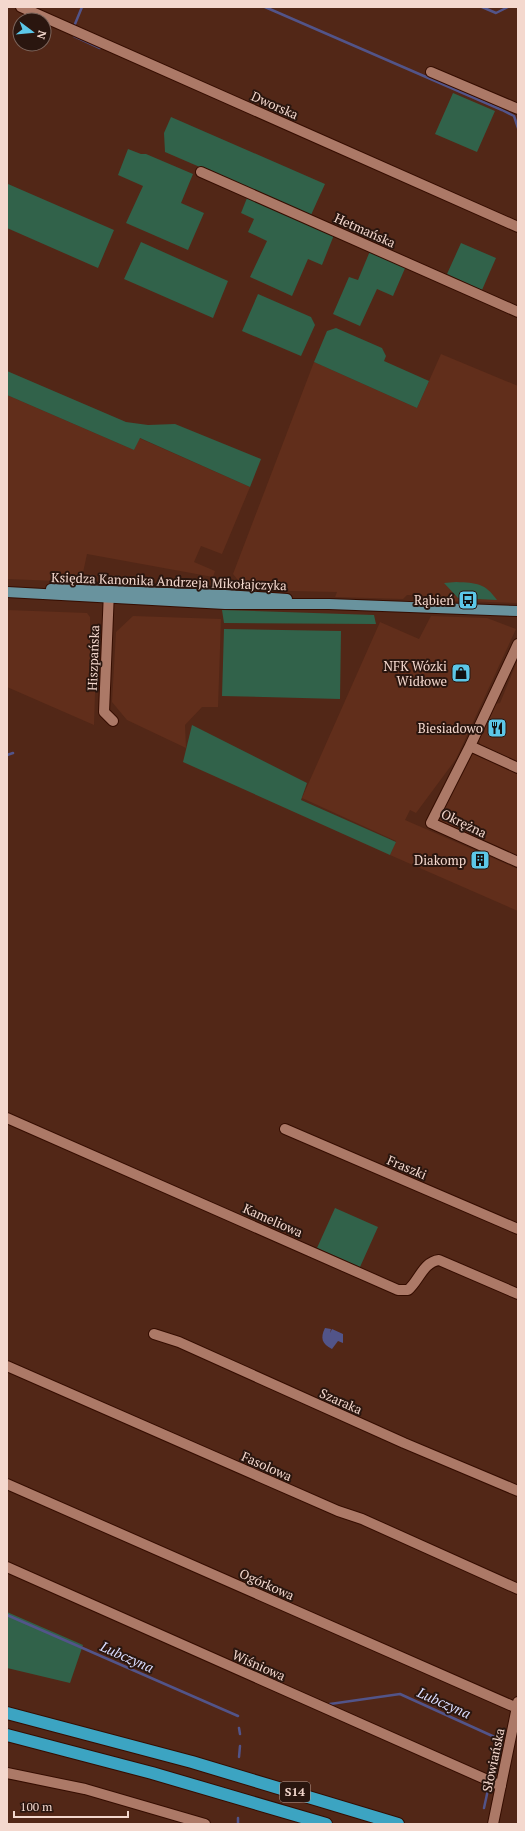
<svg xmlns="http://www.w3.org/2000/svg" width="525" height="1831" viewBox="0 0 525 1831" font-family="'PT Serif',serif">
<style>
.built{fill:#612e1b}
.green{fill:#31624a}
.water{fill:#525489}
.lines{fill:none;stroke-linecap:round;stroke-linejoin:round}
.stream{stroke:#525489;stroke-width:2.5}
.minor-casing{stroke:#350d00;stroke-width:12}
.major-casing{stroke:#350d00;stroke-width:12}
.highway-casing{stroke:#350d00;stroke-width:14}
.minor{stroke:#ac7967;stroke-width:10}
.major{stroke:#69939e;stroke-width:10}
.highway{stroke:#3ca4c2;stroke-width:12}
.labels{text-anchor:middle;stroke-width:4;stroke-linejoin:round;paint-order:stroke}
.shield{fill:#2a160f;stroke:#b79e95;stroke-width:1}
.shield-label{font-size:12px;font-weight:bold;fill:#f4d8ce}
.street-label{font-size:13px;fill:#f4d8ce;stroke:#2a160f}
.poi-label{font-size:13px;fill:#f4d8ce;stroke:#2a160f;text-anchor:end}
.water-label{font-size:14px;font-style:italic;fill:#daddff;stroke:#2a160f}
</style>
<rect width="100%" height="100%" fill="#522717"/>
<!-- built -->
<path class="built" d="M 441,354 L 518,386 L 518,603 L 430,600 L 426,596 L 407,595 L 403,599 L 335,597 L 337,592 L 246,590 L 233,574 L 314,362 L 417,408 Z
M 7,395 L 134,450 L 139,438 L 250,487 L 222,554 L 201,546 L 194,562 L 215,571 L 213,577 L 87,554 L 81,582 L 7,579 Z
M 7,610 L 87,613 L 90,617 L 90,631 L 97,631 L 94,725 L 7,687 Z
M 133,616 L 221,619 L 218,707 L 202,707 L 185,725 L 186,748 L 127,720 L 112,702 L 116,632 Z
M 431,616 L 487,618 L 516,629 L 456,759 L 416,813 L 410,810 L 405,820 L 518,869 L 518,911 L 390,855 L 396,841 L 302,798 L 380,622 L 419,639 Z
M 518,659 L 518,762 L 480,745 L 479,738 L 495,704 L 500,703 Z
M 471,753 L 518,774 L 518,856 L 441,822 L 437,817 L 446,798 L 451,796 Z"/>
<!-- green -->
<path class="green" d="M 453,93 L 495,111 L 477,152 L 435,134 Z
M 171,117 L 325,184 L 311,215 L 165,152 L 164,133 Z
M 128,149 L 141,154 L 146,154 L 193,174 L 181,203 L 204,213 L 188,250 L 126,223 L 143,186 L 118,175 Z
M 8,184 L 114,230 L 98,268 L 7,228 Z
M 247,198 L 334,235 L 322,265 L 308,259 L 292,296 L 250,277 L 267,241 L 248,232 L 254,219 L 241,213 Z
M 141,242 L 228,281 L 213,318 L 124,279 Z
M 461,243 L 496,258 L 482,290 L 447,274 Z
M 370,251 L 406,266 L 393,296 L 377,289 L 360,326 L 333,314 L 349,277 L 358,280 Z
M 258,294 L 311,317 L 315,325 L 301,356 L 242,331 Z
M 336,328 L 382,348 L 386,356 L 384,361 L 429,381 L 417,408 L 314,362 L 327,331 Z
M 7,371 L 126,422 L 148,425 L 175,424 L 261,459 L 250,487 L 140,438 L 134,450 L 7,395 Z
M 456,582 C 477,583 485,583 497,600 L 458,598 L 444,583 Z
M 222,610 L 374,615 L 376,624 L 224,623 Z
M 224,629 L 341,631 L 340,699 L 222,696 Z
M 192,725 L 307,783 L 301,800 L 396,842 L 390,855 L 183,762 Z
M 335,1208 L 378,1227 L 360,1267 L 317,1248 Z
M 7,1612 L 83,1645 L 70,1683 L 7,1668 Z"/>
<!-- water -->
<path class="water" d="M 325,1328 L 331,1329 L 330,1333 L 332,1329 L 343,1334 L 343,1343 L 338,1341 L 332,1349 C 322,1344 320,1338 325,1328 Z"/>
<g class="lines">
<!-- stream -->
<path class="stream" d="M 265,7 L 502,110 L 514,116 L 518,128
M 482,7 L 496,13 L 508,7
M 75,24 L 82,7
M 73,34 L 74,36 L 100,48
M 7,755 L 13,753
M 7,1615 L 238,1716
M 330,1704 L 400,1694 L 499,1739
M 239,1728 L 240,1734
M 239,1757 L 240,1746
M 484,1808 L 489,1785
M 238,1824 L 238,1818"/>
<defs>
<path id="minor" d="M 21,7 L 518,227
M 431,72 L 518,109
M 201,172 L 518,312
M 109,591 L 104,712 L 113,721
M 518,644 L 470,746 L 518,768
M 470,746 L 431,823 L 518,862
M 7,1118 L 398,1290 L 408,1290 C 419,1281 423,1262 439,1260 L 518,1294
M 285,1129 L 518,1229
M 154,1334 L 179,1342 L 404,1443 L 518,1491
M 7,1366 L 338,1511 L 362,1519 L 518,1589
M 7,1484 L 517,1708
M 7,1567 L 501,1786
M 7,1773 L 85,1789 L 205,1824
M 493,1824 L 518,1702"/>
<path id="major" d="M 51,589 L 225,595 L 287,599
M 7,592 L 225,604 L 329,604 L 518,611"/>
<path id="highway" d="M 7,1713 L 192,1762 L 398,1824
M 7,1735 L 152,1773 L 326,1824"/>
</defs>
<!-- minor casing -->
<use href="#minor" class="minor-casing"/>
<!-- major casing -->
<use href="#major" class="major-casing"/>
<!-- highway casing -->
<use href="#highway" class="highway-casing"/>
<!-- minor -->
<use href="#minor" class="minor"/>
<!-- major -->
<use href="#major" class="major"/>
<!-- highway -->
<use href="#highway" class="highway"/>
</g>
<!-- icons -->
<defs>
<symbol id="bus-square" viewBox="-11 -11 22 22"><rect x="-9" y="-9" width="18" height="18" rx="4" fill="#5cc7e8" stroke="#2a160f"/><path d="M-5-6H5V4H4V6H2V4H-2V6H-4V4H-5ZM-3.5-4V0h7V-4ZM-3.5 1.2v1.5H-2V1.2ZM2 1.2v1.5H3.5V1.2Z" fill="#111"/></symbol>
<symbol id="shop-square" viewBox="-11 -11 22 22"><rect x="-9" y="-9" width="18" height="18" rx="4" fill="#5cc7e8" stroke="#2a160f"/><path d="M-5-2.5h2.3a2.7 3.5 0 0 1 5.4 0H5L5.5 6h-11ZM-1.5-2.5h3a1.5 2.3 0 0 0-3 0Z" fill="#111"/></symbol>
<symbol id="restaurant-square" viewBox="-11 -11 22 22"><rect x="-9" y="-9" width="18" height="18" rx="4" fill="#5cc7e8" stroke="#2a160f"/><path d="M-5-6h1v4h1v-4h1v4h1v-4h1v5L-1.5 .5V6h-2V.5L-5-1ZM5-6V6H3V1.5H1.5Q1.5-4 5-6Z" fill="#111"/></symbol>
<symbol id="building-square" viewBox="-11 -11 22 22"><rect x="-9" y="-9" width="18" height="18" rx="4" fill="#5cc7e8" stroke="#2a160f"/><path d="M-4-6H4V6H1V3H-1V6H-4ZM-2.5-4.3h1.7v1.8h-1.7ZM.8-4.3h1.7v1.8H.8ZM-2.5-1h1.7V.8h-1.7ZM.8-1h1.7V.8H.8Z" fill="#111"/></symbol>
</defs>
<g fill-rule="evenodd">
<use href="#bus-square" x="457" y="589" width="22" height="22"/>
<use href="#shop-square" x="450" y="662" width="22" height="22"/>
<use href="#restaurant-square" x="486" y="717" width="22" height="22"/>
<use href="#building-square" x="469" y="849" width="22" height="22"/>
</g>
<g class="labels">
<!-- shield labels -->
<rect class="shield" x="280" y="1782" width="30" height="20" rx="3"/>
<g class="shield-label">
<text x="295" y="1796">S14</text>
</g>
<!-- street labels -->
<g class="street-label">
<text transform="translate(275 105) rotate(24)" y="5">Dworska</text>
<text transform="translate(365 230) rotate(24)" y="5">Hetmańska</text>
<text transform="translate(169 581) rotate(2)" y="5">Księdza Kanonika Andrzeja Mikołajczyka</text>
<text transform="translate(93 658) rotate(-88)" y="5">Hiszpańska</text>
<text transform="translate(464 823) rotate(26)" y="5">Okrężna</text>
<text transform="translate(407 1167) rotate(23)" y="5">Fraszki</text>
<text transform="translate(273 1220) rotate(24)" y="5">Kameliowa</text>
<text transform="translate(341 1401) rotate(24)" y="5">Szaraka</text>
<text transform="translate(267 1466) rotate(24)" y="5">Fasolowa</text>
<text transform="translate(267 1584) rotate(24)" y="5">Ogórkowa</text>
<text transform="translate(259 1665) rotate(24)" y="5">Wiśniowa</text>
<text transform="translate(493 1760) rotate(-78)" y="5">Słowiańska</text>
</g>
<!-- poi labels -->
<g class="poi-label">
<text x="454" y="605">Rąbień</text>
<text x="447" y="671">NFK Wózki<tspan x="447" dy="15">Widłowe</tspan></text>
<text x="483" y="733">Biesiadowo</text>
<text x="466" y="865">Diakomp</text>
</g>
<!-- water labels -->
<g class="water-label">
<text transform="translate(127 1657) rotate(24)" y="5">Lubczyna</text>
<text transform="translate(444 1703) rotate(24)" y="5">Lubczyna</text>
</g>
</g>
<!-- border -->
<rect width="525" height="1831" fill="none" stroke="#f4d8ce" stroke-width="16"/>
<!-- north arrow -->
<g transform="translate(32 32) rotate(106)"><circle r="19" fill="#2a160f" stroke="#7b645b"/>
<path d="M0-3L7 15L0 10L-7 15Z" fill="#5cc7e8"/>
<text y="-6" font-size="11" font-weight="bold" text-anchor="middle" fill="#f4d8ce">N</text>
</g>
<!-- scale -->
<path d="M14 1811v6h114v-6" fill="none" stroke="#f4d8ce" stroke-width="2"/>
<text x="20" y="1811" font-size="12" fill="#f4d8ce" stroke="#2a160f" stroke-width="3" paint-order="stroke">100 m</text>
</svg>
